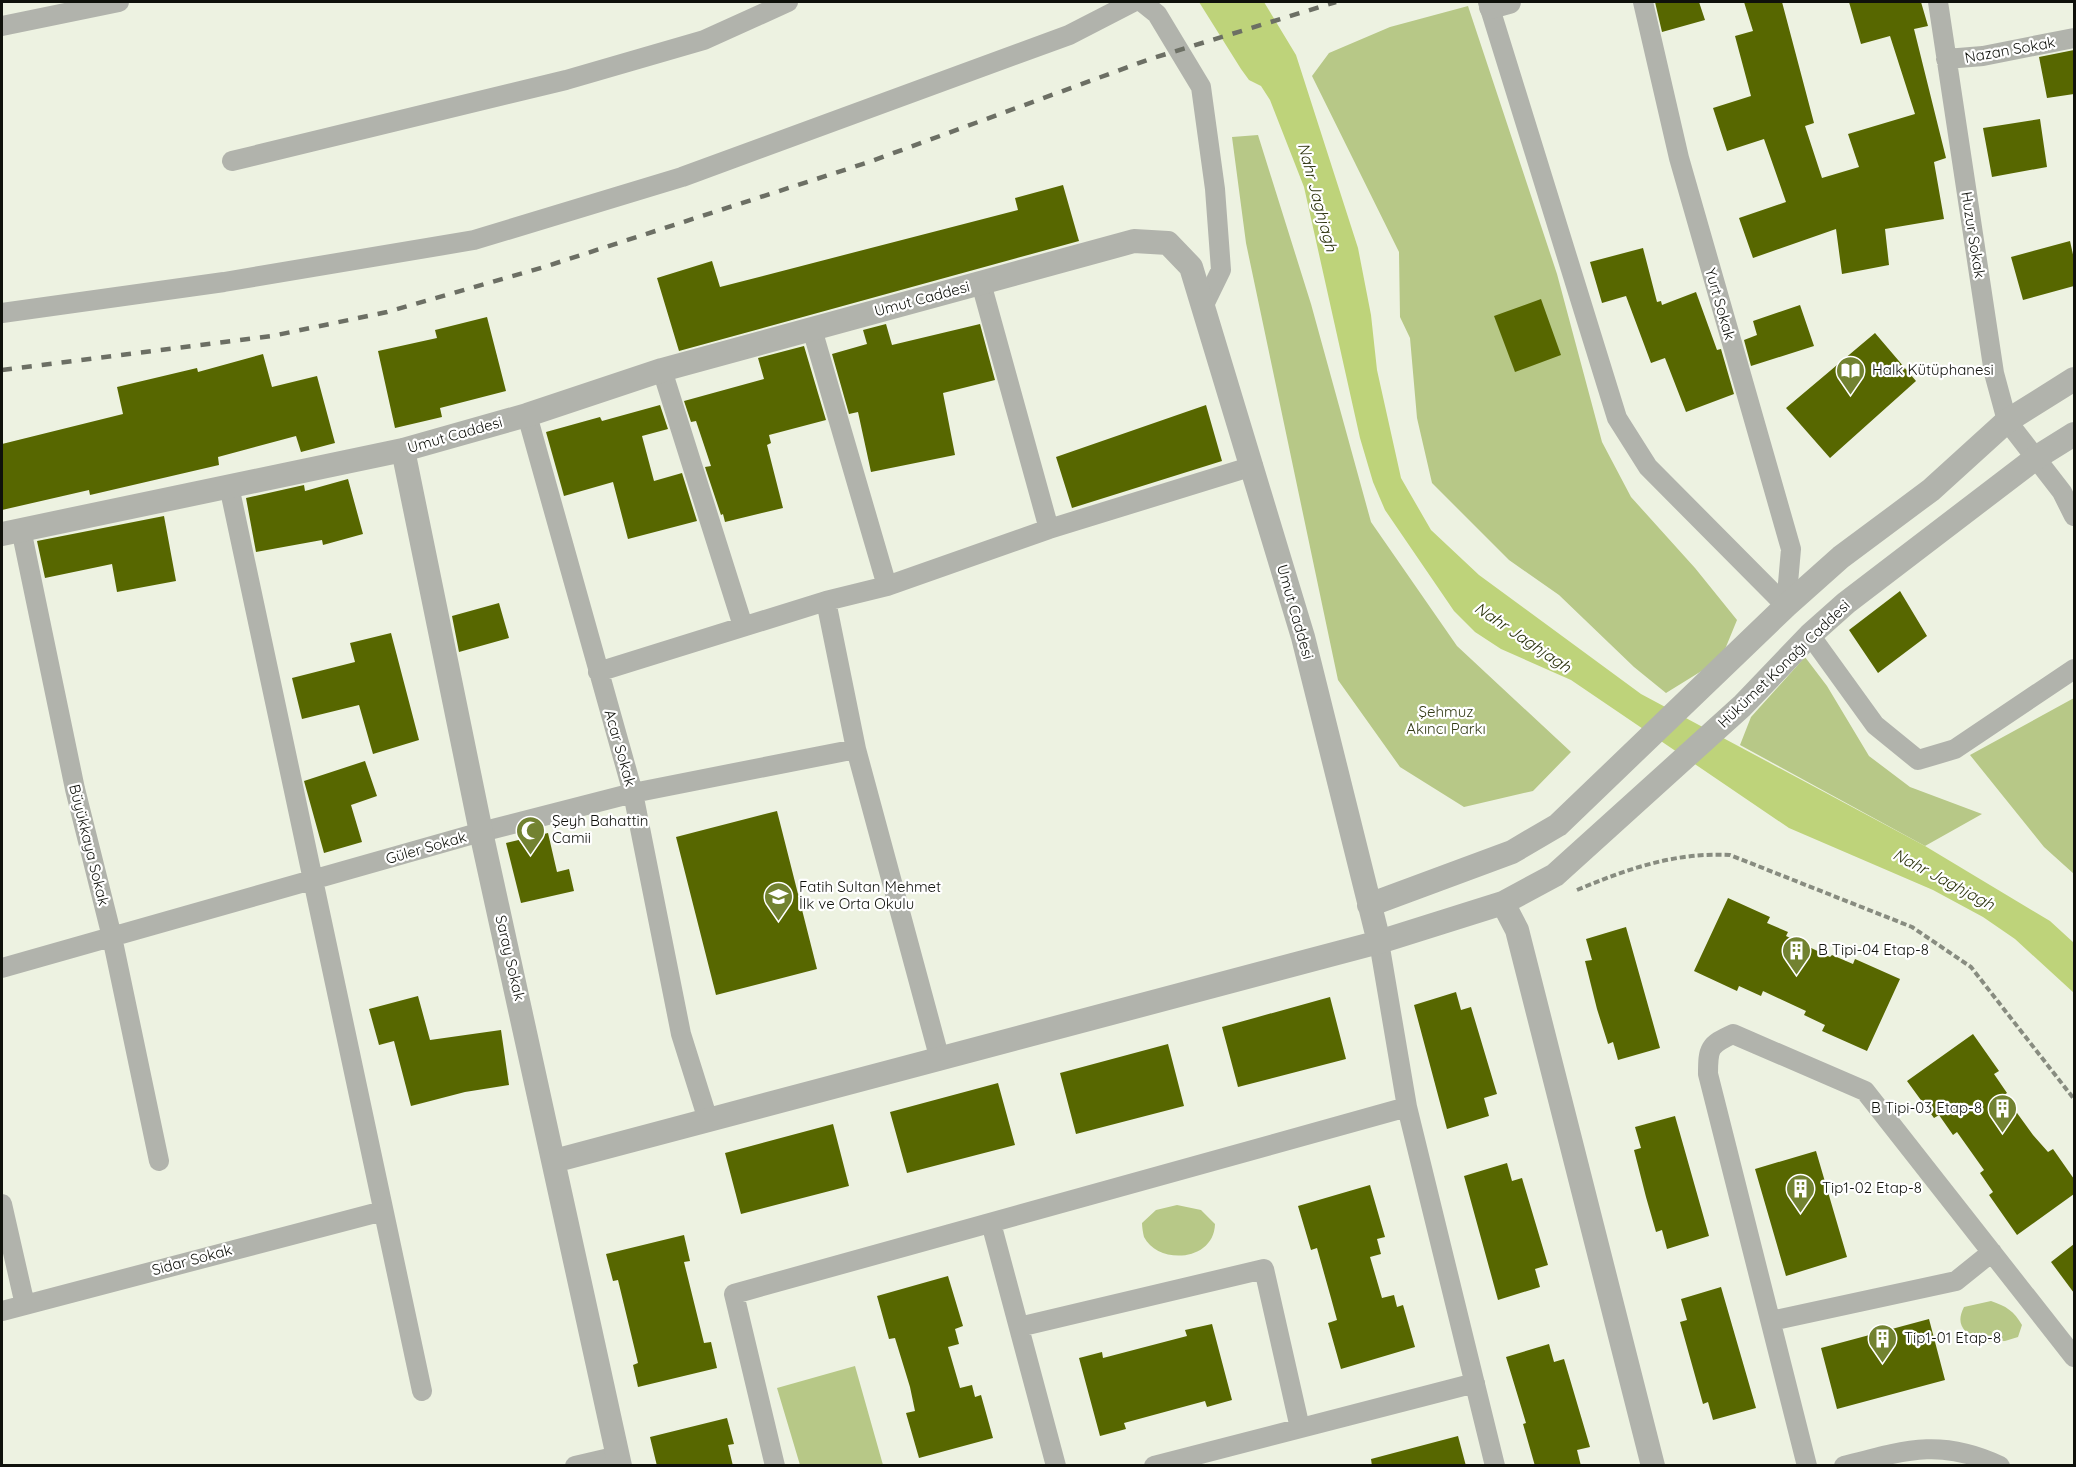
<svg xmlns="http://www.w3.org/2000/svg" width="2076" height="1467" viewBox="0 0 2076 1467" font-family="Quicksand,sans-serif">
<style>
.green{fill:#b7c887}
.water{fill:#bed37a}
.building{fill:#576700}
.lines{fill:none;stroke-linecap:round;stroke-linejoin:round}
.path{stroke:#888c80;stroke-width:4;stroke-dasharray:6 3;stroke-linecap:butt}
.minor{stroke:#b1b3ac;stroke-width:20}
.tertiary{stroke:#b1b3ac;stroke-width:24}
.rail{stroke:#6c6f64;stroke-width:4.5;stroke-dasharray:10 10;stroke-linecap:butt}
.labels{text-anchor:middle;stroke-width:4.5;stroke-linejoin:round;paint-order:stroke}
.street-label{font-size:15px;fill:#0f110b;stroke:#fff}
.poi-label{font-size:15px;fill:#0f110b;stroke:#fff;text-anchor:start}
.park-label{font-size:15px;fill:#323a15;stroke:#fff}
.water-label{font-size:16px;font-style:italic;fill:#282f09;stroke:#fff}
</style>
<rect width="100%" height="100%" fill="#edf2e1"/>
<!-- green -->
<path class="green" d="M 1468,6 L 1557,274 L 1602,442 L 1631,497 L 1695,568 L 1737,620 L 1721,659 L 1666,693 L 1634,667 L 1559,595 L 1509,560 L 1432,483 L 1417,418 L 1410,338 L 1400,317 L 1399,252 L 1312,76 L 1329,53 L 1390,27 Z
M 1258,135 L 1311,304 L 1371,522 L 1457,646 L 1571,752 L 1533,791 L 1464,807 L 1400,767 L 1338,680 L 1246,243 L 1232,137 Z
M 1805,657 L 1827,686 L 1869,756 L 1910,787 L 1982,814 L 1925,846 L 1740,745 L 1751,717 Z
M 2074,698 L 2074,874 L 2044,847 L 1970,755 Z
M 1177,1205 L 1201,1210 L 1215,1224 C 1214,1262 1158,1265 1144,1237 C 1143,1233 1142,1227 1142,1223 L 1156,1210 Z
M 1991,1301 C 2006,1306 2014,1311 2022,1325 L 2018,1337 L 2005,1341 L 1978,1342 C 1964,1331 1955,1325 1964,1307 Z
M 855,1366 L 883,1465 L 800,1465 L 777,1388 Z"/>
<!-- water -->
<path class="water" d="M 1199,2 L 1264,2 L 1296,55 L 1358,248 L 1371,315 L 1377,370 L 1401,478 L 1431,530 L 1479,575 L 1641,694 L 1925,846 L 2050,921 L 2074,943 L 2074,993 L 2015,939 L 1983,917 L 1933,890 L 1789,828 L 1571,680 L 1501,649 L 1475,632 L 1454,611 L 1385,510 L 1373,482 L 1360,438 L 1304,187 L 1270,100 L 1261,86 L 1249,80 L 1241,69 Z"/>
<!-- building -->
<path class="building" d="M 1655,2 L 1699,2 L 1705,20 L 1662,32 Z
M 1744,2 L 1782,2 L 1814,123 L 1805,126 L 1822,178 L 1859,167 L 1848,134 L 1915,114 L 1890,36 L 1861,44 L 1849,2 L 1921,2 L 1928,26 L 1914,29 L 1946,158 L 1934,162 L 1944,219 L 1885,229 L 1889,265 L 1842,274 L 1836,229 L 1753,258 L 1739,218 L 1786,202 L 1764,139 L 1727,151 L 1713,108 L 1751,96 L 1735,36 L 1753,31 Z
M 2074,50 L 2074,94 L 2047,98 L 2039,57 Z
M 2040,119 L 2047,167 L 1992,177 L 1983,128 Z
M 1063,185 L 1079,241 L 679,351 L 657,278 L 712,261 L 720,287 L 1018,210 L 1015,198 Z
M 2070,241 L 2074,259 L 2074,286 L 2023,300 L 2011,257 Z
M 1643,248 L 1657,302 L 1661,301 L 1662,305 L 1696,292 L 1717,350 L 1721,349 L 1734,394 L 1686,412 L 1665,358 L 1651,363 L 1626,296 L 1602,303 L 1590,262 Z
M 1541,299 L 1561,355 L 1515,372 L 1494,316 Z
M 1800,305 L 1814,346 L 1751,366 L 1744,340 L 1757,335 L 1753,321 Z
M 487,317 L 506,391 L 440,408 L 442,417 L 395,428 L 378,351 L 437,338 L 435,330 Z
M 886,324 L 892,345 L 980,324 L 995,380 L 943,393 L 955,455 L 871,472 L 858,412 L 849,414 L 832,354 L 867,344 L 863,330 Z
M 1875,333 L 1916,381 L 1830,458 L 1786,408 Z
M 804,346 L 826,420 L 769,435 L 771,443 L 767,445 L 783,508 L 725,522 L 723,514 L 721,515 L 705,467 L 711,466 L 696,421 L 691,422 L 684,401 L 764,379 L 758,358 Z
M 263,354 L 272,387 L 317,376 L 335,443 L 301,452 L 296,436 L 218,457 L 219,465 L 90,495 L 89,490 L 2,510 L 2,444 L 123,414 L 117,387 L 197,368 L 198,372 Z
M 660,405 L 668,429 L 642,436 L 654,481 L 682,473 L 697,521 L 628,539 L 613,482 L 564,496 L 546,432 L 600,417 L 602,421 Z
M 1206,405 L 1222,461 L 1072,508 L 1056,457 Z
M 348,479 L 363,534 L 323,545 L 322,540 L 256,552 L 246,498 L 304,485 L 305,491 Z
M 164,516 L 176,581 L 117,592 L 112,564 L 45,578 L 37,541 Z
M 1900,591 L 1927,636 L 1878,673 L 1849,630 Z
M 499,603 L 509,638 L 459,652 L 452,616 Z
M 391,633 L 419,740 L 373,754 L 359,705 L 302,719 L 292,678 L 355,662 L 350,643 Z
M 365,761 L 377,796 L 351,805 L 362,842 L 324,853 L 304,781 Z
M 777,811 L 817,969 L 716,995 L 676,837 Z
M 548,833 L 557,872 L 569,869 L 574,891 L 521,903 L 506,843 Z
M 1728,898 L 1770,917 L 1767,923 L 1788,932 L 1786,936 L 1830,957 L 1832,955 L 1853,964 L 1855,959 L 1900,979 L 1867,1051 L 1822,1031 L 1825,1025 L 1804,1015 L 1806,1011 L 1763,991 L 1761,996 L 1739,986 L 1737,991 L 1694,971 Z
M 1626,927 L 1660,1048 L 1618,1060 L 1613,1042 L 1608,1044 L 1597,1009 L 1585,961 L 1592,960 L 1586,939 Z
M 1456,992 L 1461,1010 L 1471,1007 L 1497,1094 L 1484,1098 L 1489,1116 L 1447,1129 L 1414,1005 Z
M 418,996 L 430,1040 L 501,1030 L 509,1085 L 465,1092 L 411,1106 L 394,1041 L 379,1045 L 369,1009 Z
M 1330,997 L 1346,1059 L 1238,1087 L 1222,1027 Z
M 1973,1034 L 1999,1071 L 1994,1074 L 2007,1093 L 2004,1095 L 2033,1135 L 2048,1152 L 2053,1149 L 2074,1179 L 2074,1194 L 2017,1235 L 1989,1195 L 1993,1192 L 1980,1173 L 1984,1170 L 1957,1132 L 1953,1135 L 1939,1115 L 1934,1118 L 1907,1081 Z
M 1168,1044 L 1184,1106 L 1076,1134 L 1060,1073 Z
M 998,1083 L 1015,1145 L 907,1173 L 890,1112 Z
M 1675,1116 L 1709,1236 L 1667,1249 L 1662,1230 L 1656,1232 L 1646,1197 L 1634,1150 L 1641,1148 L 1635,1127 Z
M 833,1124 L 849,1186 L 741,1214 L 725,1153 Z
M 1816,1151 L 1847,1257 L 1786,1276 L 1755,1169 Z
M 1507,1163 L 1512,1181 L 1522,1178 L 1548,1265 L 1535,1269 L 1540,1287 L 1498,1300 L 1464,1176 Z
M 1370,1185 L 1385,1237 L 1377,1239 L 1381,1254 L 1370,1257 L 1382,1298 L 1394,1295 L 1397,1307 L 1403,1305 L 1415,1347 L 1341,1369 L 1328,1323 L 1337,1320 L 1331,1298 L 1317,1248 L 1311,1250 L 1298,1206 Z
M 684,1235 L 690,1261 L 684,1262 L 704,1343 L 711,1342 L 717,1368 L 638,1387 L 633,1365 L 638,1363 L 618,1280 L 613,1281 L 606,1254 Z
M 2074,1244 L 2074,1293 L 2051,1262 Z
M 948,1276 L 963,1326 L 955,1329 L 959,1344 L 948,1347 L 960,1388 L 972,1385 L 975,1397 L 981,1395 L 993,1438 L 919,1458 L 906,1413 L 915,1411 L 910,1387 L 895,1338 L 889,1339 L 877,1296 Z
M 1721,1287 L 1756,1408 L 1713,1420 L 1708,1402 L 1703,1404 L 1680,1322 L 1687,1320 L 1681,1299 Z
M 1929,1319 L 1945,1380 L 1837,1409 L 1821,1348 Z
M 1212,1324 L 1232,1400 L 1207,1407 L 1205,1401 L 1124,1423 L 1126,1429 L 1100,1436 L 1079,1358 L 1102,1352 L 1103,1358 L 1187,1336 L 1185,1330 Z
M 1549,1344 L 1554,1362 L 1564,1359 L 1590,1447 L 1577,1450 L 1581,1466 L 1535,1466 L 1523,1424 L 1526,1423 L 1506,1357 Z
M 727,1418 L 734,1444 L 728,1445 L 733,1466 L 657,1466 L 650,1437 Z
M 1458,1436 L 1466,1466 L 1372,1466 L 1371,1459 Z"/>
<g class="lines">
<!-- path -->
<path class="path" d="M 1577,890 C 1627,869 1675,852 1730,855 L 1912,927 L 1971,967 L 2074,1099"/>
<!-- minor -->
<path class="minor" d="M 1142,2 L 1157,14 L 1201,87 L 1215,189 L 1221,270 L 1203,307
M 1488,2 L 1617,418 L 1648,467 L 1786,606
M 1643,2 L 1679,158 L 1791,549 L 1786,606
M 1938,2 L 1994,373 L 2007,421 L 2062,492 L 2074,516
M 2,26 L 119,2
M 1946,59 L 1983,56 L 2074,38
M 232,161 L 566,80 L 704,40 L 788,2
M 981,283 L 1049,529
M 2,313 L 224,282 L 474,240 L 682,177 L 1069,35 L 1133,2
M 812,329 L 887,586
M 662,370 L 743,626
M 527,415 L 633,793 L 681,1034 L 708,1120
M 229,486 L 422,1391
M 21,529 L 75,789 L 112,937 L 159,1161
M 826,601 L 856,749 L 940,1060
M 1810,635 L 1875,725 L 1918,760 L 1955,749 L 2074,669
M 598,672 L 826,601 L 887,586 L 1049,529 L 1253,466
M 1379,942 L 1407,1107 L 1495,1466
M 2,968 L 481,832 L 633,793 L 856,749
M 2,1204 L 25,1305
M 991,1223 L 1056,1466
M 2,1311 L 383,1211
M 1771,1321 L 1956,1281 L 1992,1252
M 1019,1327 L 1264,1269 L 1300,1428
M 575,1466 L 618,1456
M 775,1466 L 734,1294 L 1407,1107
M 1154,1466 L 1475,1383
M 1807,1466 L 1708,1074 C 1708,1048 1709,1045 1733,1034 L 1865,1091 L 2074,1357
M 1844,1466 C 1905,1450 1941,1438 2000,1466"/>
<!-- tertiary -->
<path class="tertiary" d="M 1491,7 L 1509,2
M 403,450 L 481,832 L 620,1466
M 2,534 L 403,450 L 527,415 L 662,370 L 1134,241 L 1168,243 L 1191,267 L 1303,637 L 1379,942
M 1503,903 L 1555,875 L 1742,706 L 1810,635 L 1846,603 L 2037,457 L 2074,434
M 1369,905 L 1512,852 L 1558,825 L 1786,606 L 1841,557 L 1931,490 L 2007,421 L 2074,379
M 554,1161 L 1379,942 L 1503,903 L 1517,930 L 1653,1466"/>
<!-- rail -->
<path class="rail" d="M 2,370 L 272,336 L 387,312 L 544,267 L 869,162 L 1150,59 L 1336,2"/>
</g>
<!-- icons -->
<defs>
<symbol id="library-pin" viewBox="-11 -11 22 30"><path d="M0 17L-7.5 6A9.5 9.5 0 1 1 7.5 6Z" fill="#728231" stroke="#fff"/><path d="M-6-4Q-3-5.5-.7-3.5V5Q-3 3-6 4ZM6-4Q3-5.5 .7-3.5V5Q3 3 6 4Z" fill="#fff"/></symbol>
<symbol id="mosque-pin" viewBox="-11 -11 22 30"><path d="M0 17L-7.5 6A9.5 9.5 0 1 1 7.5 6Z" fill="#728231" stroke="#fff"/><path d="M3.5-4.9A6 6 0 1 0 3.5 4.9A5 5 0 1 1 3.5-4.9Z" fill="#fff"/></symbol>
<symbol id="school-pin" viewBox="-11 -11 22 30"><path d="M0 17L-7.5 6A9.5 9.5 0 1 1 7.5 6Z" fill="#728231" stroke="#fff"/><path d="M0-5L7-2L0 1L-7-2ZM-4 1L0 2.5L4 1V4Q0 6-4 4Z" fill="#fff"/></symbol>
<symbol id="building-pin" viewBox="-11 -11 22 30"><path d="M0 17L-7.5 6A9.5 9.5 0 1 1 7.5 6Z" fill="#728231" stroke="#fff"/><path d="M-4-6H4V6H1V3H-1V6H-4ZM-2.5-4.3h1.7v1.8h-1.7ZM.8-4.3h1.7v1.8H.8ZM-2.5-1h1.7V.8h-1.7ZM.8-1h1.7V.8H.8Z" fill="#fff"/></symbol>
</defs>
<g fill-rule="evenodd">
<use href="#library-pin" x="1834" y="354" width="33" height="45"/>
<use href="#mosque-pin" x="514" y="814" width="33" height="45"/>
<use href="#school-pin" x="762" y="880" width="33" height="45"/>
<use href="#building-pin" x="1780" y="934" width="33" height="45"/>
<use href="#building-pin" x="1986" y="1092" width="33" height="45"/>
<use href="#building-pin" x="1784" y="1172" width="33" height="45"/>
<use href="#building-pin" x="1866" y="1322" width="33" height="45"/>
</g>
<g class="labels">
<!-- street labels -->
<g class="street-label">
<text transform="translate(2010 50) rotate(-10)" y="5">Nazan Sokak</text>
<text transform="translate(1973 235) rotate(81)" y="5">Huzur Sokak</text>
<text transform="translate(922 299) rotate(-15)" y="5">Umut Caddesi</text>
<text transform="translate(1720 304) rotate(74)" y="5">Yurt Sokak</text>
<text transform="translate(455 435) rotate(-16)" y="5">Umut Caddesi</text>
<text transform="translate(1295 612) rotate(74)" y="5">Umut Caddesi</text>
<text transform="translate(1784 664) rotate(-44)" y="5">Hükümet Konağı Caddesi</text>
<text transform="translate(620 748) rotate(74)" y="5">Acar Sokak</text>
<text transform="translate(89 845) rotate(76)" y="5">Büyükkaya Sokak</text>
<text transform="translate(426 848) rotate(-16)" y="5">Güler Sokak</text>
<text transform="translate(510 958) rotate(77)" y="5">Saray Sokak</text>
<text transform="translate(192 1260) rotate(-15)" y="5">Sidar Sokak</text>
</g>
<!-- poi labels -->
<g class="poi-label">
<text x="1872" y="375">Halk Kütüphanesi</text>
<text x="552" y="826">Şeyh Bahattin<tspan x="552" dy="17">Camii</tspan></text>
<text x="799" y="892">Fatih Sultan Mehmet<tspan x="799" dy="17">İlk ve Orta Okulu</tspan></text>
<text x="1818" y="955">B Tipi-04 Etap-8</text>
<text x="1982" y="1113" text-anchor="end">B Tipi-03 Etap-8</text>
<text x="1822" y="1193">Tip1-02 Etap-8</text>
<text x="1904" y="1343">Tip1-01 Etap-8</text>
</g>
<!-- park labels -->
<g class="park-label">
<text x="1446" y="717">Şehmuz<tspan x="1446" dy="17">Akıncı Parkı</tspan></text>
</g>
<!-- water labels -->
<g class="water-label">
<text transform="translate(1318 197) rotate(75)" y="6">Nahr Jaghjagh</text>
<text transform="translate(1523 637) rotate(34)" y="6">Nahr Jaghjagh</text>
<text transform="translate(1944 879) rotate(28)" y="6">Nahr Jaghjagh</text>
</g>
</g>
<!-- border -->
<rect width="2076" height="1467" fill="none" stroke="#0f110b" stroke-width="6"/>
</svg>
